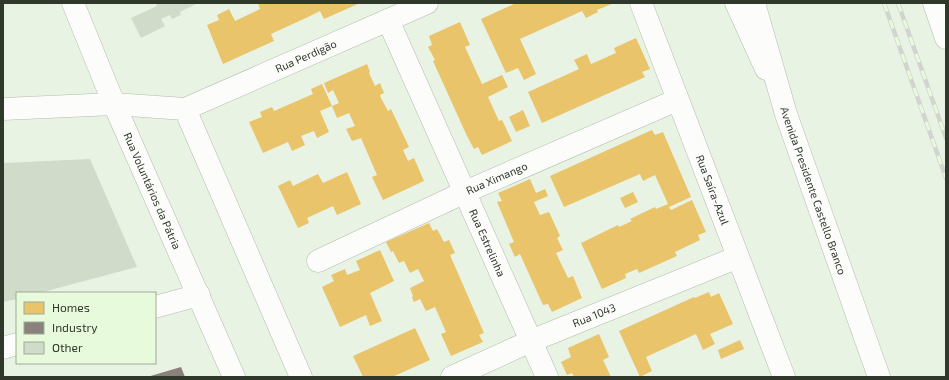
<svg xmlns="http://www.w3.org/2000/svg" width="949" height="380" viewBox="0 0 949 380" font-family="'Exo 2',sans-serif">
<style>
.homes{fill:#e9c46a}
.industry{fill:#8a817c}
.building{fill:#d1dbca}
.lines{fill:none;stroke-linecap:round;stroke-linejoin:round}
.minor-casing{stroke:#b3baae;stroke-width:23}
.major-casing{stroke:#b3baae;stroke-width:23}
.minor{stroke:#fcfdfb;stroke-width:22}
.major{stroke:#fcfdfb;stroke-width:22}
.rail-casing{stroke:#d2d4d0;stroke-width:4.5}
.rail{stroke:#e8fadc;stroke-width:3;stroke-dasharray:9;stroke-linecap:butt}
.labels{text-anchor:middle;stroke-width:4;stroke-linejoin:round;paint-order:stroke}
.street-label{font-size:11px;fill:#30382c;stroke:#e8fadc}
</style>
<rect width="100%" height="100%" fill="#e9f3e3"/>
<!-- homes -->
<path class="homes" d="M 258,3 L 360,3 L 324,19 L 320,11 L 308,17 L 271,34 L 274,41 L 223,64 L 207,25 L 219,20 L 217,15 L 229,9 L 235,21 L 260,9 Z
M 516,3 L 614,3 L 597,10 L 598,12 L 586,18 L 582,11 L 520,39 L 536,74 L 524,80 L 518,68 L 506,73 L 481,19 Z
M 460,22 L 470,45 L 465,47 L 482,84 L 502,75 L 508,87 L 488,97 L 499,121 L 502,120 L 512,141 L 482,155 L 478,147 L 474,149 L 467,136 L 433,61 L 435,60 L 428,47 L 432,45 L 429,36 Z
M 636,38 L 650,69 L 642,72 L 645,77 L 542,123 L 528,92 L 579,69 L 574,60 L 587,54 L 591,64 L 616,53 L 614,48 Z
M 367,64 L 370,72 L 369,73 L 375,86 L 380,83 L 384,93 L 380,95 L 381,98 L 388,111 L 391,109 L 409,147 L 403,150 L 408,161 L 414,158 L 424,181 L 383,200 L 372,177 L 377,175 L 361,138 L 352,141 L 346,129 L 355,126 L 349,113 L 337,118 L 332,106 L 339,103 L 333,90 L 328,93 L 324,83 Z
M 322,84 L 332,106 L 320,111 L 329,132 L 317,138 L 314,131 L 301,136 L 305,145 L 292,151 L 288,142 L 263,153 L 249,122 L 262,117 L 260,112 L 272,107 L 274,111 L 313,94 L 311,89 Z
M 523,110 L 530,126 L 516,132 L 509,117 Z
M 652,130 L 655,135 L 663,132 L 691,197 L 669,207 L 671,210 L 692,200 L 706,232 L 698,235 L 700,240 L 675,252 L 677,256 L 639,273 L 637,269 L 625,274 L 626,278 L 602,289 L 581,243 L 618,225 L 619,227 L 632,221 L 630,219 L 655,207 L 656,209 L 668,204 L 655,175 L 643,181 L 640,174 L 564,207 L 550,176 Z
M 347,172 L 361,204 L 337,215 L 333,206 L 307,218 L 309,223 L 298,228 L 278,186 L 290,180 L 293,186 L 318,174 L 323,183 Z
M 530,179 L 536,193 L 545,189 L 548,196 L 534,202 L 540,215 L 549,212 L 560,236 L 557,238 L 563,250 L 556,253 L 568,278 L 573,276 L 582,298 L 552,312 L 548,304 L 543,305 L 520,254 L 515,257 L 509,244 L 514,242 L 497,202 L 502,201 L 498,193 Z
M 633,192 L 638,202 L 625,208 L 620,198 Z
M 429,223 L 433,231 L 437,229 L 444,242 L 449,240 L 455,253 L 450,255 L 484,333 L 479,335 L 483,342 L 451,356 L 441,334 L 446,332 L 435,307 L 426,311 L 420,299 L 414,302 L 412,297 L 413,296 L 410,288 L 424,281 L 418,269 L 410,273 L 404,261 L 399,263 L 393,251 L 391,252 L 386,242 Z
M 380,250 L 394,281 L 370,293 L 382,321 L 370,326 L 366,315 L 340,327 L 322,287 L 334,281 L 331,275 L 345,269 L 347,275 L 360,270 L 356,261 Z
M 709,292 L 711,297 L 719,293 L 733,324 L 710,334 L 715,344 L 703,350 L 696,334 L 646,357 L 652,371 L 640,377 L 619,331 L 694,297 L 695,298 Z
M 415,328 L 430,360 L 392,377 L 363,377 L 353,356 Z
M 599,334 L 609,357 L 603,360 L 611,377 L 574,377 L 572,373 L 567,375 L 561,362 L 571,357 L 568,348 Z
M 740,340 L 744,349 L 721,359 L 718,350 Z"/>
<!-- industry -->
<path class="industry" d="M 181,367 L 185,377 L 147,377 Z"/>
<!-- building -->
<path class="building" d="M 156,3 L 198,3 L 180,12 L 181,15 L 172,19 L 170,15 L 161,19 L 165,26 L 141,38 L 131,18 L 157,6 Z
M 90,159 L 137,267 L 39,293 L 17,293 L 17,299 L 3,302 L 3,163 Z"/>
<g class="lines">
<defs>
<g id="minor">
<path id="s1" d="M 641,3 L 784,377"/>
<path d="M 736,3 L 766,69"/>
<path id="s2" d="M 388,20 L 547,377"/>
<path d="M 3,109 L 114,104 L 185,109 L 301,377"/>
<path id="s3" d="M 185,109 L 427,3"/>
<path id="s4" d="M 318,261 L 465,192 L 677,100"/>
<path d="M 155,307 L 199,295"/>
<path d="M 3,348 L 17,344"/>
<path id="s5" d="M 452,377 L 531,341 L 738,257"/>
</g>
<g id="major">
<path id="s6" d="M 73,3 L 114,104 L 234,377"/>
<path id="s7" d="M 754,3 L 786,114 L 879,377"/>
<path d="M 934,3 L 946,38"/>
</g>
</defs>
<!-- minor casing -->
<use href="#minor" class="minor-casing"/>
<!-- major casing -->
<use href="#major" class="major-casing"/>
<!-- minor -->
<use href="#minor" class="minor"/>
<!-- major -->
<use href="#major" class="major"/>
<defs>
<path id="rail" d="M 884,3 L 946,178
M 898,3 L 946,138"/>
</defs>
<!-- rail casing -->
<use href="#rail" class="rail-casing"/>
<!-- rail -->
<use href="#rail" class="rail"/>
</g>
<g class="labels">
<!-- street labels -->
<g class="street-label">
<text dy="4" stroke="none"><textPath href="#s3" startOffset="132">Rua Perdigão</textPath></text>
<text dy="4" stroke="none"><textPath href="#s4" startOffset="197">Rua Ximango</textPath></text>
<text dy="4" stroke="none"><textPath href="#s6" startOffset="204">Rua Voluntários da Pátria</textPath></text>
<text dy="4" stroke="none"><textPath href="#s1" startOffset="200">Rua Saíra-Azul</textPath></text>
<text dy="4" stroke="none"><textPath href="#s7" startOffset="197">Avenida Presidente Castello Branco</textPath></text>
<text dy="4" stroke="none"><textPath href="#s2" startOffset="244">Rua Estrelinha</textPath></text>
<text dy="4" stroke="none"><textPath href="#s5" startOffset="155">Rua 1043</textPath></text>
</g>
</g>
<!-- border -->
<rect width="949" height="380" fill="none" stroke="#30382c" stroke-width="8"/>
<!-- legend -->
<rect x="16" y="292" width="140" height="72" fill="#e8fadc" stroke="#9eac96"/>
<rect x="24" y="302" width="20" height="12" fill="#e9c46a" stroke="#9eac96"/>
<text x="52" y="312" font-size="12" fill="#30382c">Homes</text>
<rect x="24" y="322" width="20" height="12" fill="#8a817c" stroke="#9eac96"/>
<text x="52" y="332" font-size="12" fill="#30382c">Industry</text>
<rect x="24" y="342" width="20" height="12" fill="#d1dbca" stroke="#9eac96"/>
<text x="52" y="352" font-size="12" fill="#30382c">Other</text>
</svg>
